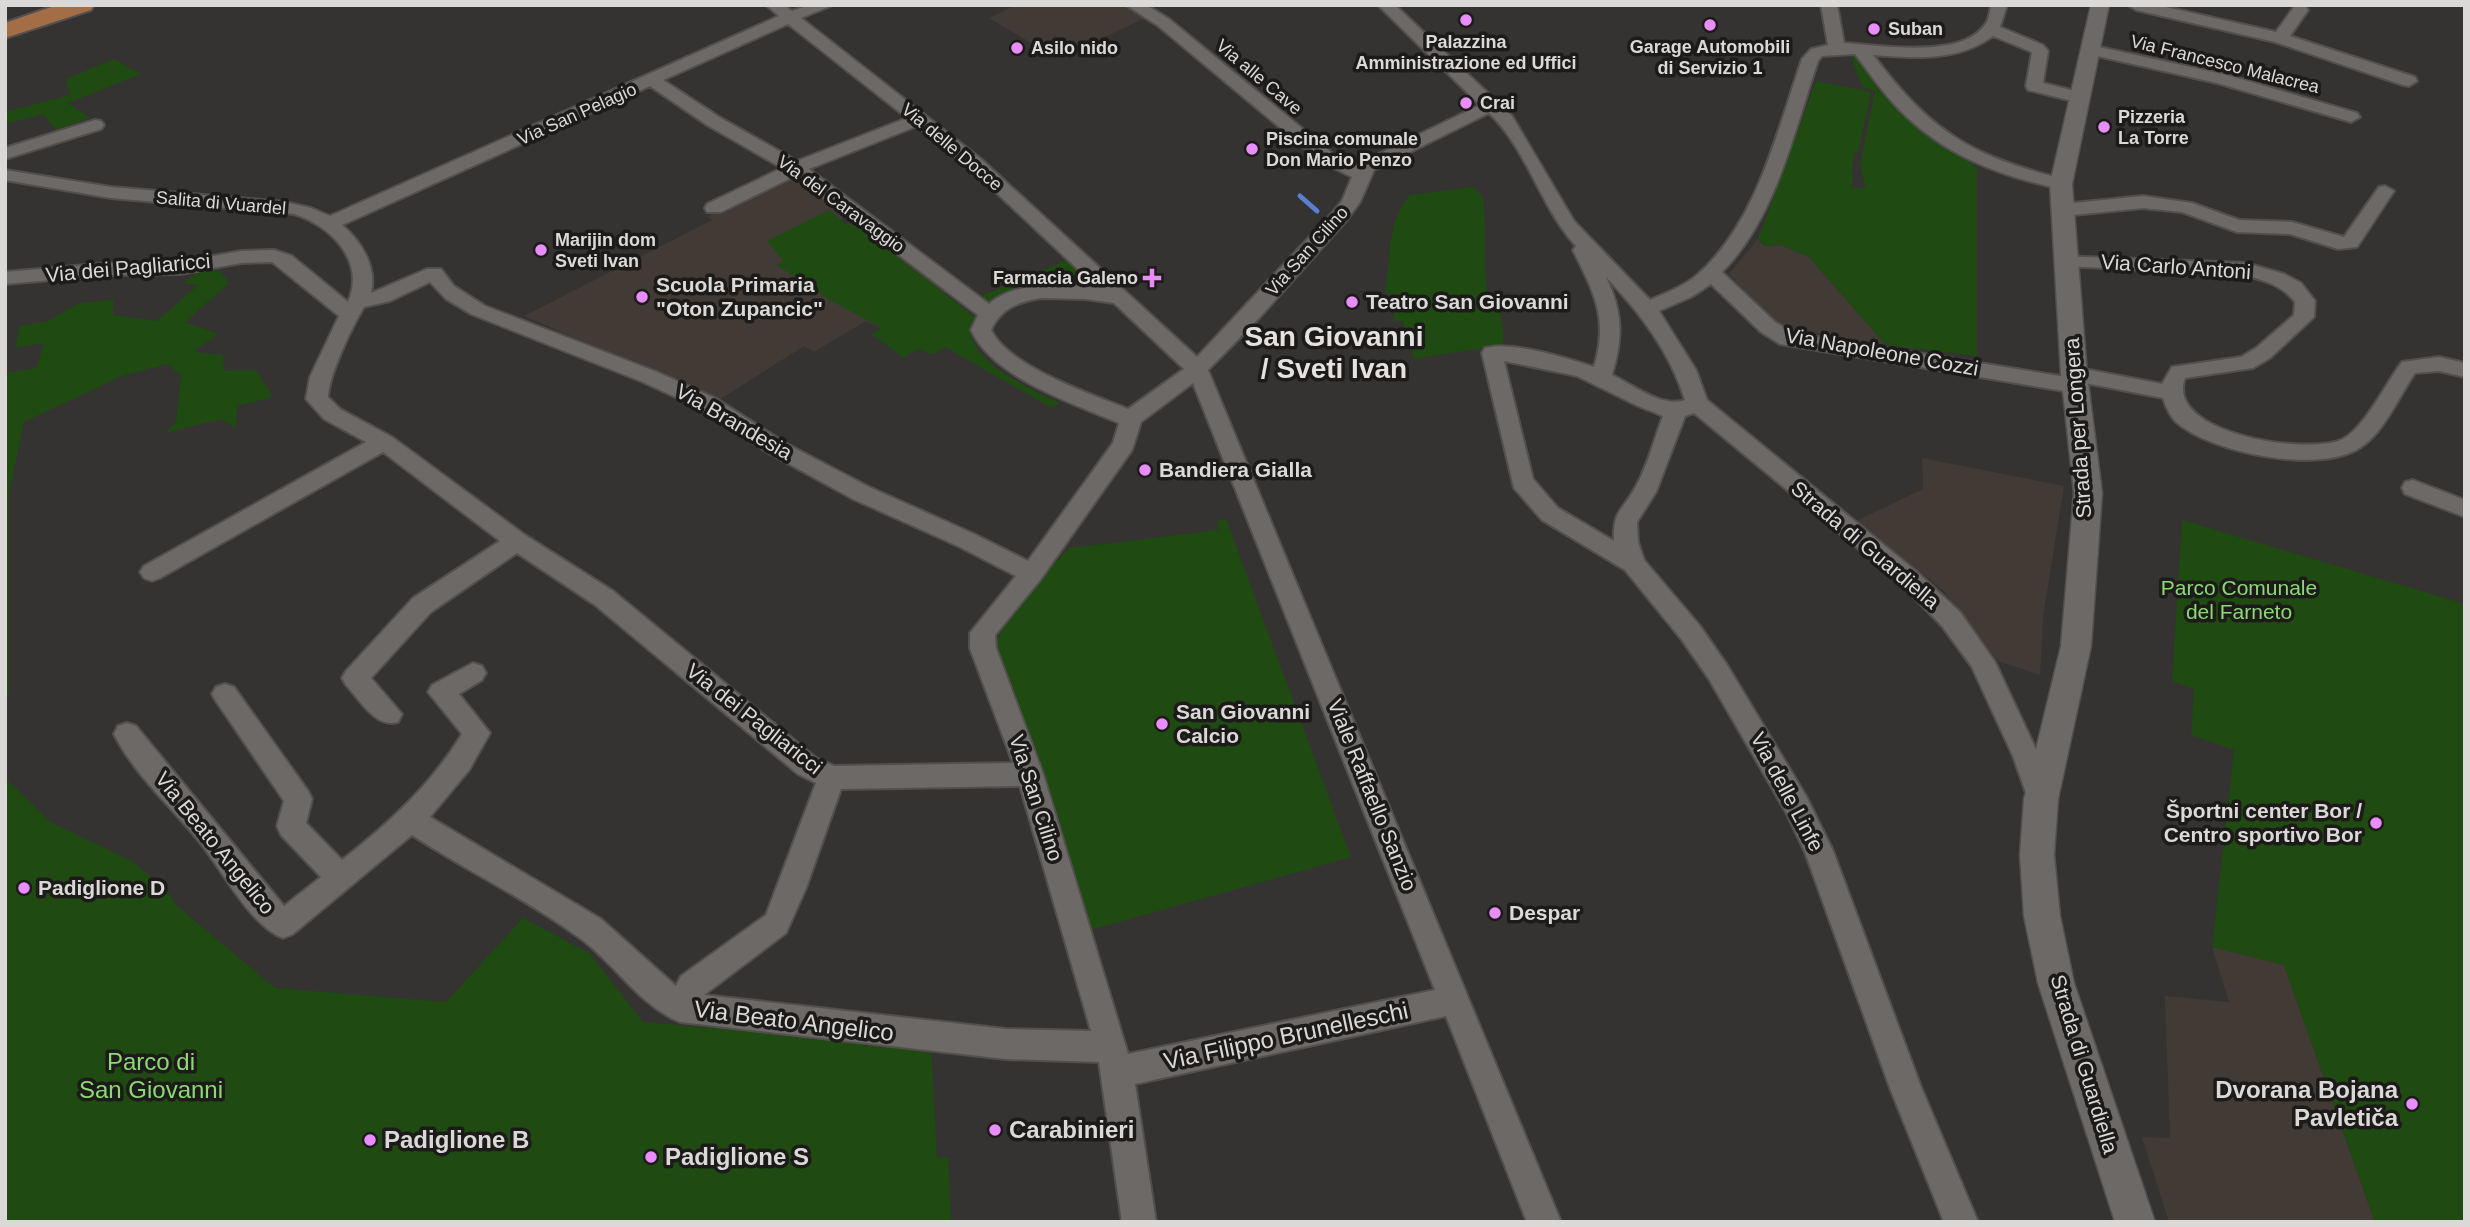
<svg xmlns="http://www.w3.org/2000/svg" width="2470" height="1227" viewBox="0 0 2470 1227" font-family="Arial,sans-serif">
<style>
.built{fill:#423a34}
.green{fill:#1f4a11}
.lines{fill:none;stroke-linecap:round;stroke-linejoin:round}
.stream{stroke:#5a7fcd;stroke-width:5}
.minor-casing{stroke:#524f4e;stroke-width:4}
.tertiary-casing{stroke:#524f4e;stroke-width:3}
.primary-casing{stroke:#524f4e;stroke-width:4}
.minor{fill:#6c6967;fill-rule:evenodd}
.tertiary{fill:#6c6967;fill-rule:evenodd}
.primary{fill:#a36e46;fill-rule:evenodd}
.poi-dot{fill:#ea8dfc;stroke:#1c1b1a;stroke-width:2.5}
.labels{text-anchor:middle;stroke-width:7;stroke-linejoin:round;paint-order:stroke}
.far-poi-label{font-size:18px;font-weight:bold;fill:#dad9d8;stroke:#1c1b1a;text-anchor:start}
.far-street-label{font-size:18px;fill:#dad9d8;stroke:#1c1b1a}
.street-label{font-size:21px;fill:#dad9d8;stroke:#1c1b1a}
.poi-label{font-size:21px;font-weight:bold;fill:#dad9d8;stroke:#1c1b1a;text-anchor:start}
.park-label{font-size:21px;fill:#8ad973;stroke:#1c1b1a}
.near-street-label{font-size:24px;fill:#dad9d8;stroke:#1c1b1a}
.near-park-label{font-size:24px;fill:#8ad973;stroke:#1c1b1a}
.near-poi-label{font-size:24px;font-weight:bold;fill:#dad9d8;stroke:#1c1b1a;text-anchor:start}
.district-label{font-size:28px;font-weight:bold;fill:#e4e1df;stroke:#1c1b1a}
</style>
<rect width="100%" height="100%" fill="#353331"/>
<!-- built -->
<path class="built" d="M 1016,5 L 1122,5 L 1145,18 L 1058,59 L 989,18 Z
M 790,175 L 843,215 L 842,220 L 844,223 L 856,225 L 946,293 L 883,329 L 866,321 L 814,352 L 804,346 L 719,400 L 524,316 L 712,220 L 707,217 Z
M 1758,239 L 1764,246 L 1781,245 L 1809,257 L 1886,345 L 1790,330 L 1777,324 L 1729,274 Z
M 1922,458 L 2064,486 L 2043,617 L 2040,675 L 1998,661 L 1944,591 L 1856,521 L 1923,489 Z
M 2212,947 L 2284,965 L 2375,1222 L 2169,1222 L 2142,1137 L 2170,1138 L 2165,996 L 2229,1002 Z"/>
<!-- green -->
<path class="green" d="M 1851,56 L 1857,56 L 1899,109 L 1934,140 L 1977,167 L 1977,356 L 1886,345 L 1809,257 L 1781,245 L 1764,246 L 1758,239 L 1816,81 L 1871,92 L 1858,152 L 1855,152 L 1852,167 L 1853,184 L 1850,184 L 1851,187 L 1866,189 L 1860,166 L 1875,91 L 1862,87 Z
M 114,59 L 141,74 L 68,103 L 90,118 L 56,130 L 43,114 L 5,124 L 5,109 L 8,111 L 70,95 L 66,79 Z
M 1473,187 L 1483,197 C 1488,235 1480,275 1492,311 L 1500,312 L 1504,336 L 1502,349 L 1490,347 L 1413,359 L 1411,348 L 1407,347 L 1403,322 L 1392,320 L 1404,297 L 1385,293 C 1391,259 1386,222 1410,195 Z
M 829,210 L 847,225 L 856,225 L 975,317 C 953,357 1034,390 1060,403 L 1054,407 L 1048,406 L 945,347 L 933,355 L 917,349 L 904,358 L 871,334 L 882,328 L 830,300 L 777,265 L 783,260 L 767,241 Z
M 1069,259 L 1097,286 C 1062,285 1021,286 989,303 L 981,296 Z
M 220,270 L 229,283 L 185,322 L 218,334 L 193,352 L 223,355 L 224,371 L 256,370 L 273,397 L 237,406 L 236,428 L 221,419 L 165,433 L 176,422 L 181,375 L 167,364 L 122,376 L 24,422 L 9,494 L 9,695 L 5,697 L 5,373 L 36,368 L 44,343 L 15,348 L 20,326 L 48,321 L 79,303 L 113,300 L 113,315 L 157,321 L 198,285 L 184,283 L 197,272 Z
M 1226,519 L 1351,857 L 1087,931 L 1057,814 L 997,655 L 997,641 L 1003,625 L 1025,594 L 1069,548 L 1204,532 L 1219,529 L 1217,521 Z
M 2182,520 L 2465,604 L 2465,1222 L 2375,1222 L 2284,965 L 2212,947 L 2234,750 L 2191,735 L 2194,689 L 2172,681 Z
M 5,778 L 50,822 L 132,861 L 167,891 L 177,906 L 275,988 L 446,1002 L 523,918 L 589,953 L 643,1022 L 931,1047 L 937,1158 L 948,1157 L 951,1221 L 5,1222 Z"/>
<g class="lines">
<!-- stream -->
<path class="stream" d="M 1300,196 L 1317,211"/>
<defs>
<path id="minor" d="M 766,5 L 784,5 L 792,11 L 809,5 L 833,5 L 801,18 L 981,159 L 1197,357 L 1332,213 L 1342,201 L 1352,177 L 1320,161 L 1157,25 L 1126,5 L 1146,5 L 1169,19 L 1332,153 L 1359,166 L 1362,162 L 1480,105 L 1378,5 L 1395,5 L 1512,116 L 1574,221 L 1650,300 C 1666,293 1684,286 1697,275 C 1757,223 1777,131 1802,59 L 1811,49 L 1828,45 L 1821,5 L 1837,5 L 1844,43 C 1880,45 1959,59 1984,26 C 1989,21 1990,12 1991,5 L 2007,5 L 2000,27 L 2043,45 L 2048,51 L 2043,83 L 2087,94 L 2089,98 L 2087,102 L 2081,103 L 2028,90 L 2026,86 L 2032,52 L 1993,36 C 1958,62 1914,58 1873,55 C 1933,134 1971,156 2067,180 L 2070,184 L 2067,188 L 2061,189 C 2000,176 1943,155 1899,109 C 1882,92 1869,72 1855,54 L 1822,56 L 1818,61 C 1794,131 1776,218 1722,272 L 1775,322 L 1793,333 L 2066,377 L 2064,374 L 2067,369 L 2074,367 L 2162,384 L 2172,367 L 2241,357 L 2256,348 L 2294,315 L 2295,302 C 2282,285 2265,281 2245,275 L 2065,266 L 2055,260 L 2058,256 L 2246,263 L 2284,274 L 2301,283 L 2315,301 L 2314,317 L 2270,358 L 2253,368 L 2185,378 C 2164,434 2309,456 2343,439 C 2365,427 2386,383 2402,362 L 2439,357 L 2465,363 L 2465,377 L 2439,371 L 2415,373 C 2399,396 2385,431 2361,447 C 2321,475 2211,453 2176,422 C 2170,416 2166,407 2163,398 L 2085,383 L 2087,386 L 2083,391 L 2076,393 L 1780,344 L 1761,332 L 1711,284 L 1691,297 L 1659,311 L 1696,370 L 1707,400 L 1917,572 L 1960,612 L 1995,662 L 2039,756 L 2055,799 L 2051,807 L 2041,811 L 2031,807 L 2013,756 L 1972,667 L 1942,626 L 1901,584 L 1694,413 L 1685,416 L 1656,492 L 1637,522 L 1638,542 L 1644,560 L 1700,626 L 1727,665 L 1806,796 L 1833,851 L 1921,1087 L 1978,1222 L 1944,1222 L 1890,1088 L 1805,852 L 1786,812 L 1709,679 L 1682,640 L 1625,570 L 1542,520 L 1514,488 L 1482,353 L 1485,348 C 1512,341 1567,358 1594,367 C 1609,318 1594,293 1573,250 L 1576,246 C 1540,207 1528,150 1489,113 L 1374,170 L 1360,202 L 1346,221 L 1260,317 L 1208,370 L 1561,1222 L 1527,1222 L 1446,1016 L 1135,1084 L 1156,1222 L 1122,1222 L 1099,1062 L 1006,1059 L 680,1022 C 640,1006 615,964 581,939 C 528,900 467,871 412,835 L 293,934 L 283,938 C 251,926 223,872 202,845 C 173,808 135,776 114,734 L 118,726 L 127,723 L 136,726 L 284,906 L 321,877 L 281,835 L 277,826 L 284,801 L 216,701 L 212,694 L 216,687 L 225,684 L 234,687 L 308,791 L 312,799 L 306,823 L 342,860 C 388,824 431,785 462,734 L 428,692 L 432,685 L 473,663 L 482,666 L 486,673 L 482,680 L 459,694 L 490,733 L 469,770 L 430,817 L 601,919 L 676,986 L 681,976 L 766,915 L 816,783 L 798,774 L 595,605 L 517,553 L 431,612 L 371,678 L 402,714 L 398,722 C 376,729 360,700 346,685 L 342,678 L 346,671 L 413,598 L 500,541 L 383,452 L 160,578 L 152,581 L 144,578 L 140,572 L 144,566 L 366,442 L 324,419 L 306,399 L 310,377 L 339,316 L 272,262 L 241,263 L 180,274 L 110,275 L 5,284 L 5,272 L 110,263 L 180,262 L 241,251 L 274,250 L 292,256 L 348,302 C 366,261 331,226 294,214 L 111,198 L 5,180 L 5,170 L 111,187 L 285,202 L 311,208 L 330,216 L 779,16 ZM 788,24 L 907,118 L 797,161 L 719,117 L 663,80 ZM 650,86 L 707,125 L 782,168 L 707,204 L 705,208 L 707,212 L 721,212 L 795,176 L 978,315 L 971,330 C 993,378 1073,403 1119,423 L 1113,443 L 1028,561 L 974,534 L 869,487 L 785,443 L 715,398 L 657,372 L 485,306 L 454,286 L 441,269 L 427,269 L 371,293 C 377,267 362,242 342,225 ZM 917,126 L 969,167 L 1098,288 C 1064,284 1017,280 989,304 L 809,169 ZM 1606,277 C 1641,314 1670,352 1685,400 C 1661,408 1634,385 1612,375 C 1623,338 1623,312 1606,277 ZM 430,282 L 446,299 L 471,314 L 643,382 L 699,408 L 769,453 L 853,499 L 958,546 L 1016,576 L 970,633 L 970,648 L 1013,763 L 834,766 L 816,758 L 613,591 L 525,535 L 392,437 L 340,409 L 328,397 C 329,374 352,327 364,307 L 390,301 ZM 1041,298 L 1085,299 L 1114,303 L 1184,369 L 1128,409 C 1091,394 1009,367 991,330 C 1001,308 1018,302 1041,298 ZM 1504,361 L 1577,376 L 1638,406 L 1663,416 C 1654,439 1648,466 1635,488 C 1622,512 1613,509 1614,541 L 1558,508 L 1533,479 ZM 1193,383 L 1435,990 L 1128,1054 L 1043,774 L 996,648 L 995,635 L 1040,580 L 1132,450 L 1141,422 ZM 1020,786 L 1091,1031 L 1006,1029 L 704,995 L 786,933 L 806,888 L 841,789 Z
M 2128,5 L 2157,5 L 2276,32 L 2294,7 L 2306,7 L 2308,10 L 2290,36 L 2415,77 L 2417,81 L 2409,86 L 2403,85 L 2275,42 L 2136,10 Z
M 2090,45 L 2227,75 L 2357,113 L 2360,117 L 2351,122 L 2217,83 L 2084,53 L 2082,50 L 2084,47 Z
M 95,120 L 101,121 L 104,125 L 101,129 L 5,159 L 5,148 Z
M 2385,186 L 2394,191 L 2357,247 L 2338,249 L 2290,234 L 2237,232 L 2182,212 L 2143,208 L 2063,216 L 2054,210 L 2063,204 L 2143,196 L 2192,203 L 2239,220 L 2292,222 L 2344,237 L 2379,187 Z
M 2413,480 L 2465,500 L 2465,517 L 2405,494 L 2402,488 L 2405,482 Z"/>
<path id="tertiary" d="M 2091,5 L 2109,5 L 2072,184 L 2087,374 L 2102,493 L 2091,646 L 2058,799 L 2054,855 L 2060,916 L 2074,983 L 2155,1222 L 2115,1222 L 2038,983 L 2024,916 L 2020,855 L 2024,799 L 2061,646 L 2074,493 L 2061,374 L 2050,184 Z"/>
<path id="primary" d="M 57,5 L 94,5 L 91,10 L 5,38 L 5,23 Z"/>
</defs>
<!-- minor casing -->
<use href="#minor" class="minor-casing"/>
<!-- tertiary casing -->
<use href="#tertiary" class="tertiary-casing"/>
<!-- primary casing -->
<use href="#primary" class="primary-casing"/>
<!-- minor -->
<use href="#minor" class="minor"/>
<!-- tertiary -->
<use href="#tertiary" class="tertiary"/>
<!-- primary -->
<use href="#primary" class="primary"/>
</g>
<!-- markers -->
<g class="poi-dot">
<circle cx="1466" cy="20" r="7"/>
<circle cx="1710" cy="25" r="7"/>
<circle cx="1874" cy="29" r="7"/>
<circle cx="1017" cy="48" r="7"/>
<circle cx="1466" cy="103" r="7"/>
<circle cx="2104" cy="127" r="7"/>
<circle cx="1252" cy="149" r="7"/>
<circle cx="541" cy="250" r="7"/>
<path d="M1148.5 267.5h7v7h7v7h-7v7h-7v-7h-7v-7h7z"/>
<circle cx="642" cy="297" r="7"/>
<circle cx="1352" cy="302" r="7"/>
<circle cx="1145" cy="470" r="7"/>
<circle cx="1162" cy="724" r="7"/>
<circle cx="2376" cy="823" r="7"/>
<circle cx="24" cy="888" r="7"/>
<circle cx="1495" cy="913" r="7"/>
<circle cx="2412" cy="1104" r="7"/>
<circle cx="995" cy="1130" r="7"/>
<circle cx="370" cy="1140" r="7"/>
<circle cx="651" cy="1157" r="7"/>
</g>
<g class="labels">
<!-- far-poi labels -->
<g class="far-poi-label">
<text x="1888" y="35">Suban</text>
<text x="1466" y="48" text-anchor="middle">Palazzina<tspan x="1466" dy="21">Amministrazione ed Uffici</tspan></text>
<text x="1710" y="53" text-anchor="middle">Garage Automobili<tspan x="1710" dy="21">di Servizio 1</tspan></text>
<text x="1031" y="54">Asilo nido</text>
<text x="1480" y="109">Crai</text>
<text x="2118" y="123">Pizzeria<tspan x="2118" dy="21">La Torre</tspan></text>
<text x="1266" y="145">Piscina comunale<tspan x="1266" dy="21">Don Mario Penzo</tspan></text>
<text x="555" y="246">Marijin dom<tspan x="555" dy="21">Sveti Ivan</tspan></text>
<text x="1138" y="284" text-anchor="end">Farmacia Galeno</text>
</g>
<!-- far-street labels -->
<g class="far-street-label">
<text transform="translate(2225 64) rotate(14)" y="6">Via Francesco Malacrea</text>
<text transform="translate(1259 77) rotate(40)" y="6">Via alle Cave</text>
<text transform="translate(577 114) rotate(-24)" y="6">Via San Pelagio</text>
<text transform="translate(952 147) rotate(40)" y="6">Via delle Docce</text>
<text transform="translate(221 203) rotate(5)" y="6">Salita di Vuardel</text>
<text transform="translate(841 204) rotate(36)" y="6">Via del Caravaggio</text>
<text transform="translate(1307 251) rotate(-48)" y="6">Via San Cilino</text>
</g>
<!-- street labels -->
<g class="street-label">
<text transform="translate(2176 267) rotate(4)" y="7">Via Carlo Antoni</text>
<text transform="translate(128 268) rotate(-5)" y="7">Via dei Pagliaricci</text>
<text transform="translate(1882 352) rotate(10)" y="7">Via Napoleone Cozzi</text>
<text transform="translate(734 422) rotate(30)" y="7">Via Brandesia</text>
<text transform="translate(2078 428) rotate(-94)" y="7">Strada per Longera</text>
<text transform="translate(1865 545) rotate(40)" y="7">Strada di Guardiella</text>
<text transform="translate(754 719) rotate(38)" y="7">Via dei Pagliaricci</text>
<text transform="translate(1787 792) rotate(62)" y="7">Via delle Linfe</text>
<text transform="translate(1372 795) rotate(68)" y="7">Viale Raffaello Sanzio</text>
<text transform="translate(1036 798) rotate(72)" y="7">Via San Cilino</text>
<text transform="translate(215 843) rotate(51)" y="7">Via Beato Angelico</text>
<text transform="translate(2084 1064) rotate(73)" y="7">Strada di Guardiella</text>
</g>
<!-- poi labels -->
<g class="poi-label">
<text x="656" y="292">Scuola Primaria<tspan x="656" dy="24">"Oton Zupancic"</tspan></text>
<text x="1366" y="309">Teatro San Giovanni</text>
<text x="1159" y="477">Bandiera Gialla</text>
<text x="1176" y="719">San Giovanni<tspan x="1176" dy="24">Calcio</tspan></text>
<text x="2362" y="818" text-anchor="end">Športni center Bor /<tspan x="2362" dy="24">Centro sportivo Bor</tspan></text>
<text x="38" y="895">Padiglione D</text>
<text x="1509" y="920">Despar</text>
</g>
<!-- park labels -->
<g class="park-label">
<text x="2239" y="595">Parco Comunale<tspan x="2239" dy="24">del Farneto</tspan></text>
</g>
<!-- near-street labels -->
<g class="near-street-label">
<text transform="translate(794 1021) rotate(7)" y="8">Via Beato Angelico</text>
<text transform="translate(1286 1036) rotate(-12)" y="8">Via Filippo Brunelleschi</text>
</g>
<!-- near-park labels -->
<g class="near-park-label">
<text x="151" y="1070">Parco di<tspan x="151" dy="28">San Giovanni</tspan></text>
</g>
<!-- near-poi labels -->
<g class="near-poi-label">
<text x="2398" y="1098" text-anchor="end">Dvorana Bojana<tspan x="2398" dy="28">Pavletiča</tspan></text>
<text x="1009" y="1138">Carabinieri</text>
<text x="384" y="1148">Padiglione B</text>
<text x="665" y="1165">Padiglione S</text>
</g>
<!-- district labels -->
<g class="district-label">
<text x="1334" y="346">San Giovanni<tspan x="1334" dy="32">/ Sveti Ivan</tspan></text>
</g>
</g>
<!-- border -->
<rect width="2470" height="1227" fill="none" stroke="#dad9d8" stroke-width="14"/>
</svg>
